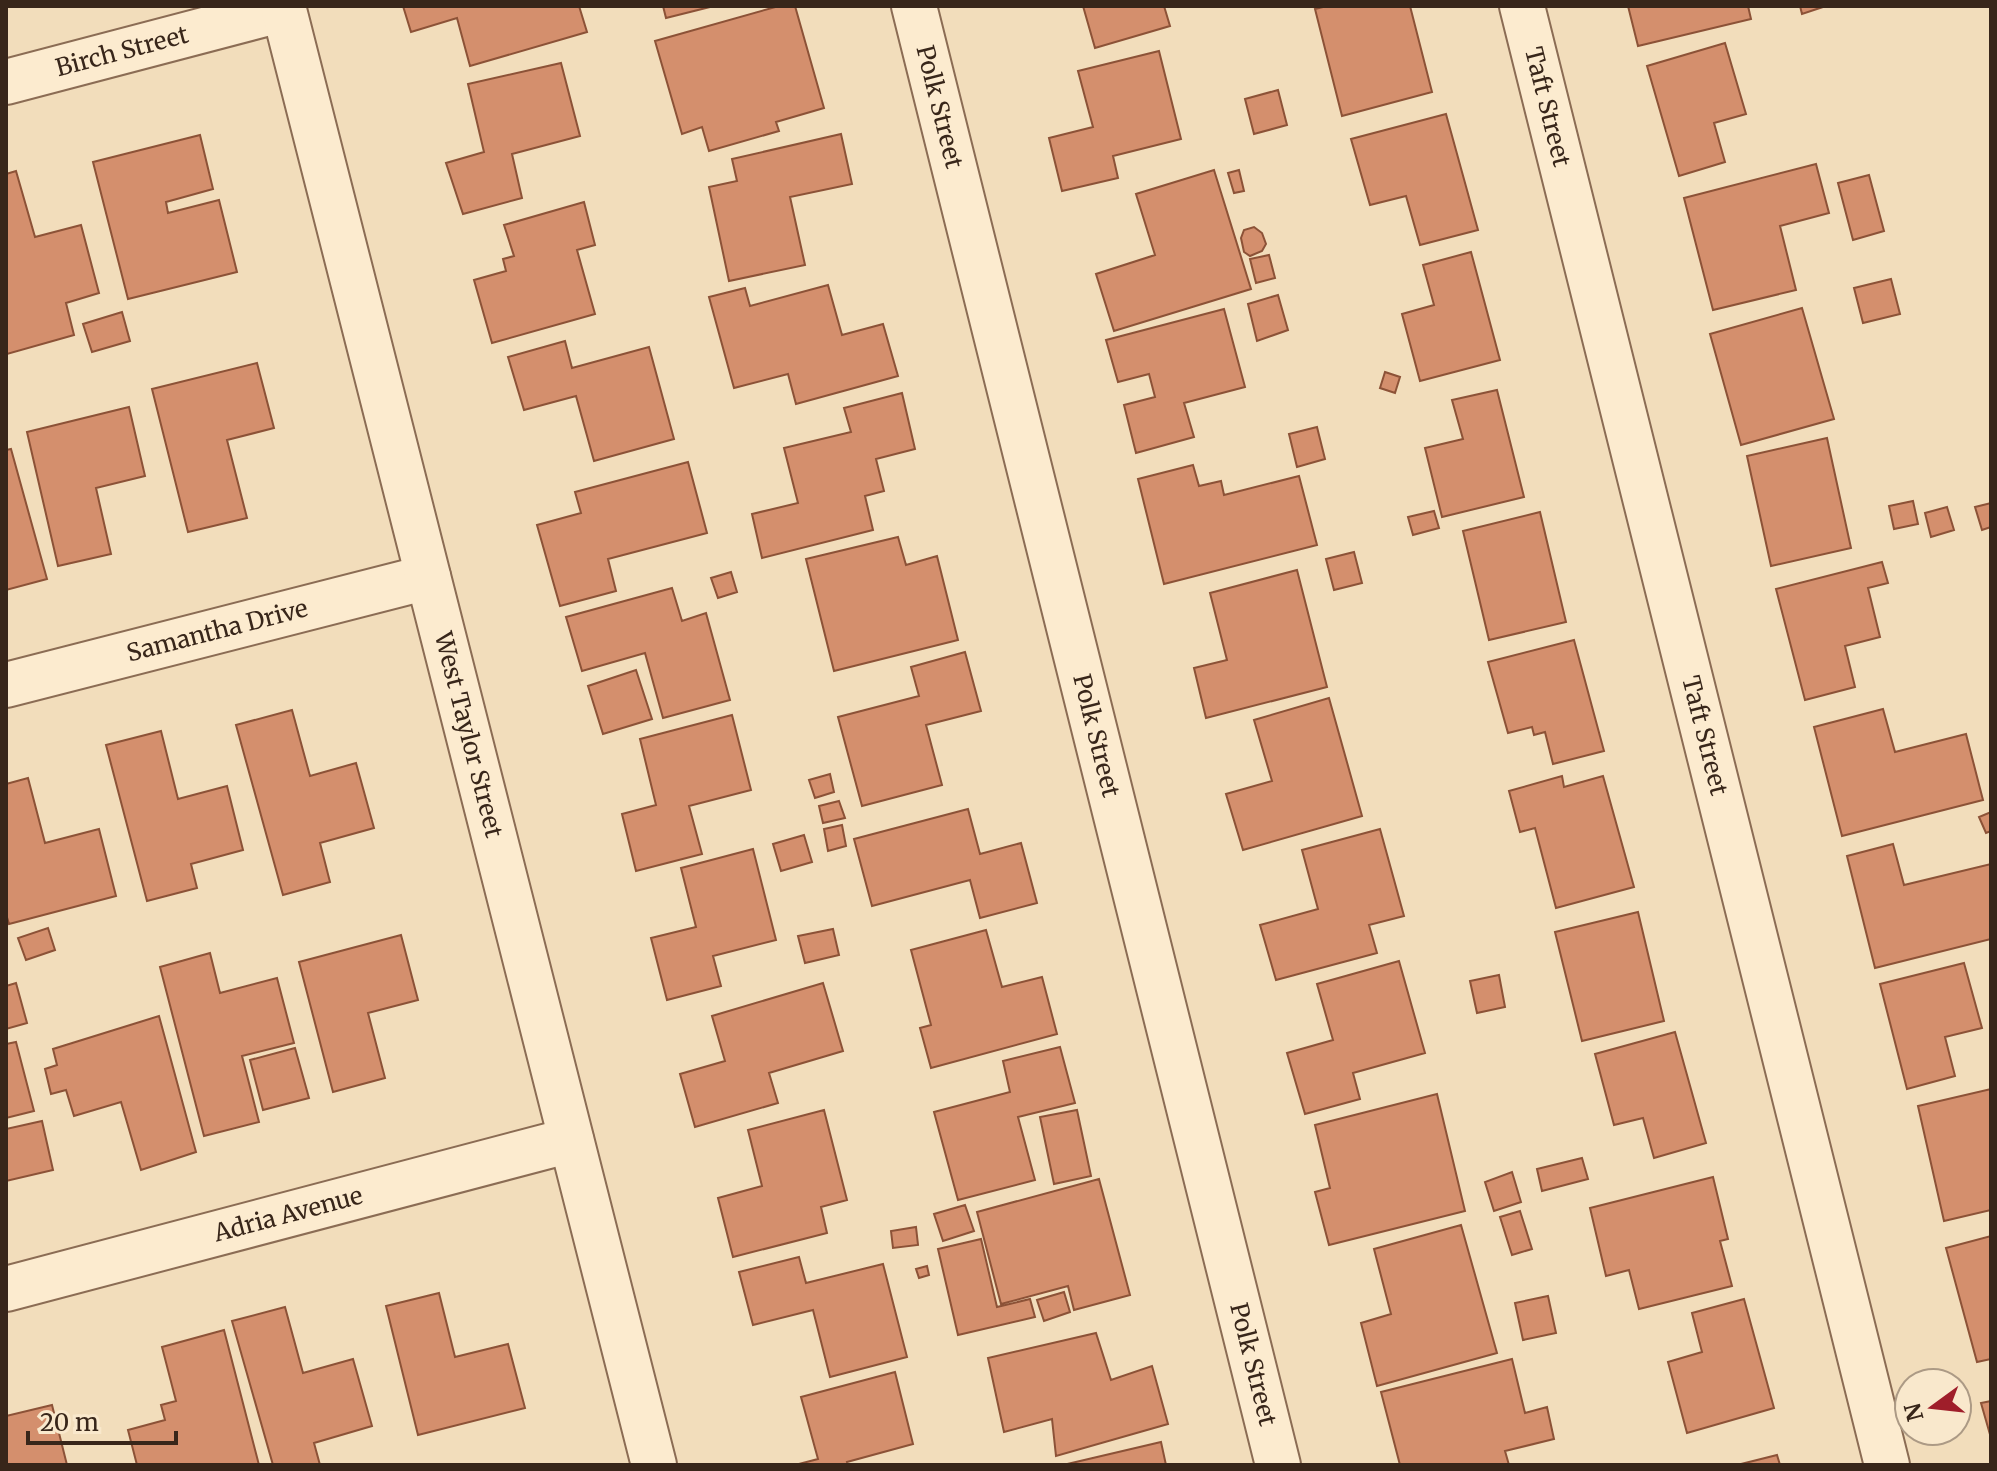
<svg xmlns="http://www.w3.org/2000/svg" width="1997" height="1471" viewBox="0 0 1997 1471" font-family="Merriweather,serif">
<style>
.building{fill:#d48f6d;stroke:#8c5237;stroke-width:2}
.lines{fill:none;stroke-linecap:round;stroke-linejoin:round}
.minor-casing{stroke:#8b6c54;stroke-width:48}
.tertiary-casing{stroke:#8b6c54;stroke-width:48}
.minor{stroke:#fcebcf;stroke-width:44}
.tertiary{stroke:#fcebcf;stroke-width:44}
.labels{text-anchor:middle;stroke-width:7;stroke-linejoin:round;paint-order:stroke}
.street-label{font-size:24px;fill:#38261a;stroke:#f9e8cc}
</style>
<rect width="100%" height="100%" fill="#f2ddbb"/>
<!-- building -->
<path class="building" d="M 403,6 L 579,6 L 587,32 L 470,66 L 457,18 L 411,32 Z
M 663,6 L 714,6 L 666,18 Z
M 779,6 L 795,6 L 824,108 L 776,122 L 779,131 L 709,151 L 702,127 L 682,134 L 655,41 Z
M 1083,6 L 1164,6 L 1170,26 L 1095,48 Z
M 1327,6 L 1410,6 L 1432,92 L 1342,116 L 1315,9 Z
M 1628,6 L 1748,6 L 1751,19 L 1638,46 Z
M 1800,6 L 1826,6 L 1802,14 Z
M 1725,43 L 1746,114 L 1714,123 L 1725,162 L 1679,176 L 1647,66 Z
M 1159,51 L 1181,139 L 1113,156 L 1118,178 L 1062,191 L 1049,138 L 1093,127 L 1078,71 Z
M 561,63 L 580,136 L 512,154 L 522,198 L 463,214 L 446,163 L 484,152 L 468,84 Z
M 1278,90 L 1287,125 L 1254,134 L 1245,99 Z
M 1446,114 L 1478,230 L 1420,245 L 1406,196 L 1370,205 L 1351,139 Z
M 841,134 L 852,184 L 790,197 L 805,265 L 729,281 L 709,187 L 737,181 L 732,159 Z
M 200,135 L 213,189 L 166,202 L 168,213 L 219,200 L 237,272 L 128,299 L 93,162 Z
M 1816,164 L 1829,213 L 1780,226 L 1796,290 L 1713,310 L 1684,198 Z
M 1214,170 L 1251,289 L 1114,331 L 1096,274 L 1155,255 L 1136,194 Z
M 1239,170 L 1244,191 L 1234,193 L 1228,173 Z
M 16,171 L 35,237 L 81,225 L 99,293 L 66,303 L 74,335 L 7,354 L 6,174 Z
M 1869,175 L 1884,231 L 1853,240 L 1838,183 Z
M 584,202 L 595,245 L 577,250 L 595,314 L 492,343 L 474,280 L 506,271 L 503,259 L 514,256 L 504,225 Z
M 1254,227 L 1262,233 L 1266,244 L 1262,251 L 1250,256 L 1244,252 L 1241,238 L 1244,230 Z
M 1471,252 L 1500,360 L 1420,381 L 1402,314 L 1434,305 L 1423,265 Z
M 1269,255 L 1275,278 L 1256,283 L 1250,259 Z
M 1891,279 L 1900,314 L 1863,323 L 1854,288 Z
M 828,285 L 842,335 L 883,324 L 898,376 L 796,404 L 788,374 L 734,388 L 709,297 L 745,288 L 750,306 Z
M 1278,295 L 1288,330 L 1257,341 L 1248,304 Z
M 1802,308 L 1834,419 L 1741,445 L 1710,334 Z
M 1224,309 L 1245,387 L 1184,403 L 1194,437 L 1136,453 L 1124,405 L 1155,397 L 1149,374 L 1118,382 L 1106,340 Z
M 122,312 L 130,341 L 92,352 L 83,324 Z
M 565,341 L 572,368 L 649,347 L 674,439 L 594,461 L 576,396 L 524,410 L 508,357 Z
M 257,363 L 274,428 L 227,440 L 247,518 L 188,532 L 152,389 Z
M 1385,372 L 1400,377 L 1395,393 L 1380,388 Z
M 1497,390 L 1524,497 L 1442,517 L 1425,448 L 1463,439 L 1452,400 Z
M 902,393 L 915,449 L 876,459 L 884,491 L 865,496 L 873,530 L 762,558 L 752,514 L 798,503 L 784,448 L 851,432 L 844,408 Z
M 129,407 L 145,476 L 96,488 L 111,554 L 58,566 L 27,432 Z
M 1317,427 L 1325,459 L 1297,467 L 1289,434 Z
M 1827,438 L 1851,548 L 1771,566 L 1747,456 Z
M 11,449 L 47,579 L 6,590 L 6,450 Z
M 688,462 L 707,533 L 608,559 L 616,591 L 560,606 L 537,525 L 581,513 L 575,492 Z
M 1193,465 L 1199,486 L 1221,481 L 1224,495 L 1299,476 L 1317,545 L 1164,584 L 1138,479 Z
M 1913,501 L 1918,524 L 1894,529 L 1889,506 Z
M 1991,503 L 1991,527 L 1982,530 L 1975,507 Z
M 1947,507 L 1954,530 L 1931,537 L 1925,513 Z
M 1434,511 L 1439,528 L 1413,535 L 1408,517 Z
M 1540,512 L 1566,622 L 1489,640 L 1463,531 Z
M 898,537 L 906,565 L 937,556 L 958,640 L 834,671 L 806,559 Z
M 1354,552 L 1362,583 L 1334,590 L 1326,559 Z
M 1882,562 L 1888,583 L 1868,588 L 1880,637 L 1845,646 L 1855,687 L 1805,700 L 1776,589 Z
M 1297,570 L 1327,687 L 1206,718 L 1194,668 L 1227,660 L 1210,593 Z
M 731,572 L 737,592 L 718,598 L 711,578 Z
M 672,588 L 682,621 L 706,613 L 730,700 L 663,718 L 645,653 L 582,671 L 566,617 Z
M 1574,640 L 1604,751 L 1553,764 L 1545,732 L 1534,735 L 1532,727 L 1508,733 L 1488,662 Z
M 965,652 L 981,711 L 926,725 L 942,785 L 862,806 L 838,717 L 919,696 L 911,667 Z
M 636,670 L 652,719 L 603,734 L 588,686 Z
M 1329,698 L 1362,816 L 1243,850 L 1226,794 L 1272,781 L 1254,720 Z
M 1883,709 L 1895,752 L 1966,734 L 1983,800 L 1842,836 L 1814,727 Z
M 292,710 L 310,776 L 356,763 L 374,828 L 320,843 L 330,882 L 283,895 L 236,725 Z
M 732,715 L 751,790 L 689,806 L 702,854 L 636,871 L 622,814 L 656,805 L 640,739 Z
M 161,731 L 178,799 L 227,786 L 243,850 L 191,864 L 197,888 L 147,901 L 106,745 Z
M 830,774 L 834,792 L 815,798 L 809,780 Z
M 1562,776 L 1564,787 L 1603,776 L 1634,887 L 1556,908 L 1535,828 L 1520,832 L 1509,791 Z
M 28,778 L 45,843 L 99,829 L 116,896 L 9,924 L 6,914 L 6,784 Z
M 839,801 L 845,818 L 823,823 L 819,806 Z
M 968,809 L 980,854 L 1021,843 L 1037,903 L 980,918 L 970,880 L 872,906 L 854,839 Z
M 1991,812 L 1991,831 L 1986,833 L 1979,817 Z
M 842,825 L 846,846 L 828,851 L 824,829 Z
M 1380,829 L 1404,916 L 1369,925 L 1377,953 L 1276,980 L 1260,925 L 1318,909 L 1302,850 Z
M 804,835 L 812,862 L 781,871 L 773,844 Z
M 1893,844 L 1904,885 L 1991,864 L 1991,939 L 1875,968 L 1847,856 Z
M 753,849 L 776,940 L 713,956 L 721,986 L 667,1000 L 651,938 L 696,927 L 681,868 Z
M 1638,912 L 1664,1021 L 1582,1041 L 1555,932 Z
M 48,928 L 55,950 L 26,960 L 18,938 Z
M 833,929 L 839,955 L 805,963 L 798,936 Z
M 986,930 L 1002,987 L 1042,977 L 1057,1034 L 931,1068 L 920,1028 L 931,1025 L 911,950 Z
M 401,935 L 418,1000 L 368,1013 L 385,1078 L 333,1092 L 299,962 Z
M 210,953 L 220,993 L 277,978 L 294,1043 L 242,1056 L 259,1122 L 204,1136 L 160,967 Z
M 1399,961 L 1425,1053 L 1353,1073 L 1360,1099 L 1305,1114 L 1287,1053 L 1333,1040 L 1317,984 Z
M 1964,963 L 1982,1028 L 1945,1037 L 1955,1076 L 1907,1089 L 1880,984 Z
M 1499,975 L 1505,1007 L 1477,1013 L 1470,981 Z
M 16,983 L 27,1023 L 6,1029 L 6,986 Z
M 823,983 L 843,1051 L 769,1073 L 778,1103 L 695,1127 L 680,1074 L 725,1061 L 712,1016 Z
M 159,1016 L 196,1152 L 141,1170 L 121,1102 L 74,1116 L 66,1090 L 51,1094 L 45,1069 L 57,1065 L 53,1049 Z
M 1675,1032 L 1706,1143 L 1654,1158 L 1643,1118 L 1614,1125 L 1595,1054 Z
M 16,1042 L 34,1111 L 6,1118 L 6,1044 Z
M 1060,1047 L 1075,1103 L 1018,1117 L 1035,1180 L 958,1200 L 934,1112 L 1010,1092 L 1003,1061 Z
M 295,1048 L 309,1098 L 263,1110 L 250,1060 Z
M 1991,1089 L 1991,1210 L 1944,1221 L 1918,1106 Z
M 1437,1094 L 1465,1211 L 1329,1245 L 1315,1192 L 1330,1188 L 1315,1125 Z
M 824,1110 L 847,1200 L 821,1207 L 827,1233 L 733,1257 L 718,1198 L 762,1186 L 748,1130 Z
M 1077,1110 L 1091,1176 L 1054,1184 L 1040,1117 Z
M 42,1121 L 53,1170 L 6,1181 L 6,1129 Z
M 1582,1158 L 1588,1179 L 1542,1191 L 1537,1169 Z
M 1512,1172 L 1521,1202 L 1494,1211 L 1485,1182 Z
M 1713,1177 L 1728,1239 L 1720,1241 L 1732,1286 L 1639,1309 L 1629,1270 L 1606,1276 L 1590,1208 Z
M 1099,1179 L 1130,1295 L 1074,1310 L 1068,1286 L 1001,1304 L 977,1212 Z
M 965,1205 L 974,1231 L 943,1241 L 934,1214 Z
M 1520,1211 L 1532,1249 L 1512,1255 L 1500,1217 Z
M 1461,1225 L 1497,1353 L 1377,1386 L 1361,1323 L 1391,1314 L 1374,1249 Z
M 916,1227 L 918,1245 L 893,1248 L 891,1231 Z
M 1991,1236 L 1991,1359 L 1977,1362 L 1946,1248 Z
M 981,1239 L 997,1307 L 1030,1299 L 1035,1317 L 958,1335 L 938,1249 Z
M 799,1257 L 806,1283 L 883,1264 L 907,1357 L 830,1377 L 813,1310 L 753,1325 L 739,1272 Z
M 927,1266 L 929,1275 L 919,1278 L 916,1269 Z
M 1064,1292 L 1070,1312 L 1044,1321 L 1037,1300 Z
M 439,1293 L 455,1357 L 508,1344 L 525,1408 L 418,1435 L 386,1306 Z
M 1548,1296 L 1556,1333 L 1523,1340 L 1515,1303 Z
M 1744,1299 L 1774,1408 L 1687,1433 L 1668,1362 L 1702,1352 L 1692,1313 Z
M 285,1307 L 303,1373 L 353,1359 L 372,1426 L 314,1443 L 320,1465 L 273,1465 L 232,1321 Z
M 224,1330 L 259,1465 L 137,1465 L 128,1430 L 165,1420 L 161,1405 L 176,1401 L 162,1347 Z
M 1096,1333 L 1111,1380 L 1152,1366 L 1168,1424 L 1056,1456 L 1052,1419 L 1004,1432 L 988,1358 Z
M 1512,1359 L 1525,1413 L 1547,1407 L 1554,1439 L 1505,1451 L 1509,1465 L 1400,1465 L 1381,1392 Z
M 895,1372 L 913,1444 L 847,1462 L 848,1465 L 795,1465 L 818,1459 L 801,1397 Z
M 1991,1401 L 1991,1438 L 1981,1403 Z
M 52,1405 L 67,1465 L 6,1465 L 6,1416 Z
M 1161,1442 L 1166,1465 L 1063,1465 Z
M 1777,1455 L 1780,1465 L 1737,1465 Z"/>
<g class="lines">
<defs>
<g id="minor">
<path id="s1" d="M 914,6 L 1278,1465"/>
<path id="s2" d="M 1522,6 L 1887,1465"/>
<path id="s3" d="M 6,82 L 284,9"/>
<path id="s4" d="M 6,685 L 428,577"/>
<path id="s5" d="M 6,1289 L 571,1140"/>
</g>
<g id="tertiary">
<path id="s6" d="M 283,6 L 654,1465"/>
</g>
</defs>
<!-- minor casing -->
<use href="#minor" class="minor-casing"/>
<!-- tertiary casing -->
<use href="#tertiary" class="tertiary-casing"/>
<!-- minor -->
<use href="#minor" class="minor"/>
<!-- tertiary -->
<use href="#tertiary" class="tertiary"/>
</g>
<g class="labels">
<!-- street labels -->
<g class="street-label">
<text dy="8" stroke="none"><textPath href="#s3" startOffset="120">Birch Street</textPath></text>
<text dy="8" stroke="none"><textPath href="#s1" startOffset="104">Polk Street</textPath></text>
<text dy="8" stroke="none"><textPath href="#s2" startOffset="104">Taft Street</textPath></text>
<text dy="8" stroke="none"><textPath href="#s4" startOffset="218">Samantha Drive</textPath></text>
<text dy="8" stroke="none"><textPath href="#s6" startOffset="752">West Taylor Street</textPath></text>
<text dy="8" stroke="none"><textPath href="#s1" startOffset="752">Polk Street</textPath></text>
<text dy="8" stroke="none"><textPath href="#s2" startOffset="752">Taft Street</textPath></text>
<text dy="8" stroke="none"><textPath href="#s5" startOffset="292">Adria Avenue</textPath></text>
<text dy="8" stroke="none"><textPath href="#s1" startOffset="1400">Polk Street</textPath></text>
</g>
</g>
<!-- border -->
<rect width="1997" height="1471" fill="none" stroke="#38261a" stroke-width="16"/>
<!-- north arrow -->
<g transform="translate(1933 1407) rotate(255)"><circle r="38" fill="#f9e8cc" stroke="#ac9a85" stroke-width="2"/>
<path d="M0-6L14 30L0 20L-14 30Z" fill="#9f1e2a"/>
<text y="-12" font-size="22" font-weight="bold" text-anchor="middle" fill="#38261a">N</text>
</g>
<!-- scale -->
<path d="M28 1431v12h148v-12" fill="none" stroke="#38261a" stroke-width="4"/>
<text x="40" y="1431" font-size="24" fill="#38261a" stroke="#f9e8cc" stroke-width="6" paint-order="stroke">20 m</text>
</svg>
